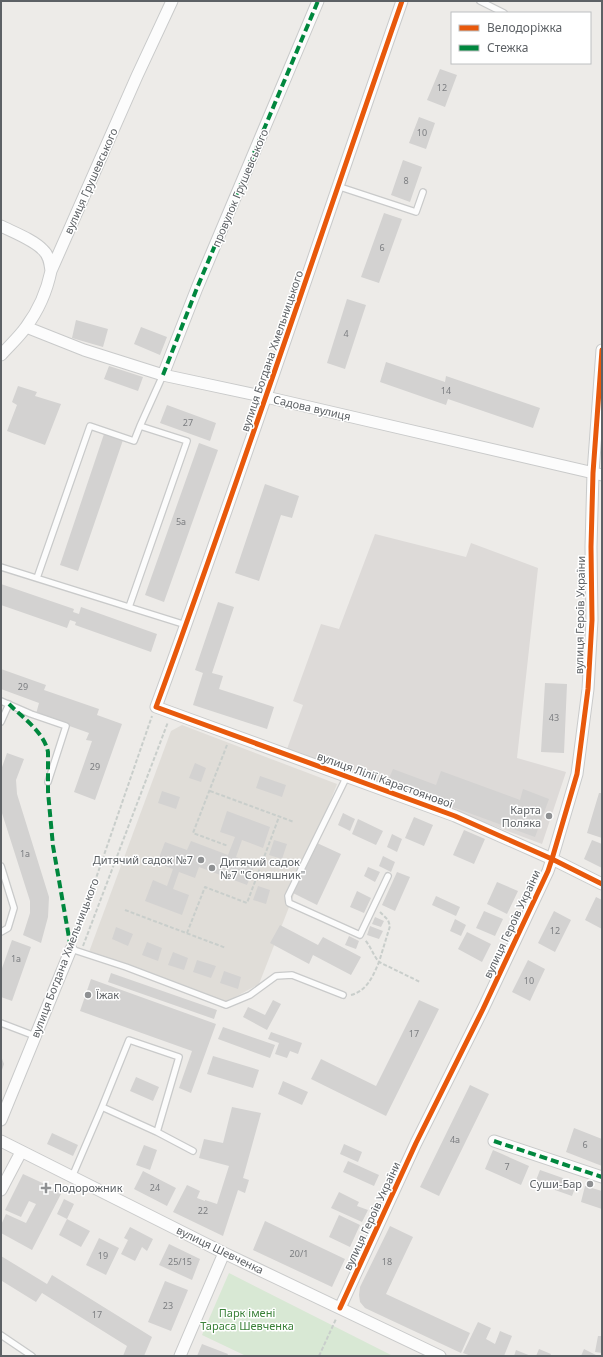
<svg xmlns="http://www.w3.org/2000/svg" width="603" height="1357" viewBox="0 0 603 1357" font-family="'Noto Sans',sans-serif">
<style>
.industrial{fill:#dddad8}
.education{fill:#e0ddd8}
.green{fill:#d8e8d4}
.building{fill:#d3d2d1}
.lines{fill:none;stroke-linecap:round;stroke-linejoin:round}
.service-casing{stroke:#c9caca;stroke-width:8}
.minor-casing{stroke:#c9caca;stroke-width:13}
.path{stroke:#c9cecb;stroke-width:2;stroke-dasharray:4 2;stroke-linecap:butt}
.service{stroke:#fcfcfc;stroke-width:5.5}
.minor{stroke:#fcfcfc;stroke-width:11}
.quiet{stroke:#00873e;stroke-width:4;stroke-dasharray:8 4;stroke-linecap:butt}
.cycleway-casing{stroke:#fff;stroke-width:8}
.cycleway{stroke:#e8590c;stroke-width:5}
.poi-dot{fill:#8f9193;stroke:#fff;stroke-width:1.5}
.labels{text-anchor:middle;stroke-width:3;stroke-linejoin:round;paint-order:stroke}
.number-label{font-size:9px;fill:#7c7e81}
.street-label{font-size:11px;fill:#5d6165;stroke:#fff}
.poi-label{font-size:11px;fill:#5d6165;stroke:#fff;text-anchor:end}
.park-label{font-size:11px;fill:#3a8138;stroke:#fff}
</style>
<rect width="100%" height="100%" fill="#edebe8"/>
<!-- industrial -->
<path class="industrial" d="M 375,534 L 466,557 L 471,543 L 538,568 L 517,758 L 566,772 L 542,844 L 287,749 L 303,705 L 293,701 L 321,624 L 339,629 Z"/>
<!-- education -->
<path class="education" d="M 182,725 L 337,784 L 259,984 L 226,1002 L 89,952 L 171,731 Z"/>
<!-- green -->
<path class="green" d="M 229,1273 L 393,1356 L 244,1356 L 244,1355 L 202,1335 Z"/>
<!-- building -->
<path class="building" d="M 440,69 L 457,75 L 445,107 L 427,100 Z
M 419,117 L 435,123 L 426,149 L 409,143 Z
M 403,160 L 422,167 L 410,202 L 391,195 Z
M 384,213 L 402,219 L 379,283 L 361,277 Z
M 347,299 L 366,305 L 345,369 L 327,363 Z
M 76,320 L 108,329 L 103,347 L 72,338 Z
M 141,327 L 167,337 L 160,355 L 134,344 Z
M 386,362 L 445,382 L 446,376 L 540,408 L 533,428 L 448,399 L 446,405 L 380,382 Z
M 109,366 L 143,377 L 138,391 L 104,379 Z
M 18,386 L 37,392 L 35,396 L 61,404 L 45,445 L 7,431 L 17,405 L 12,402 Z
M 167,405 L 216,423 L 210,441 L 160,423 Z
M 104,434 L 123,440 L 78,571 L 60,565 Z
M 199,443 L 218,450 L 164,602 L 145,595 Z
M 265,484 L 299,496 L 292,518 L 281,515 L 259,581 L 235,573 Z
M 1,584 L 74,609 L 73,612 L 79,614 L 81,607 L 157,634 L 151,652 L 75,625 L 76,622 L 70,620 L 67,628 L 1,605 Z
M 218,602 L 234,607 L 212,673 L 223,676 L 219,689 L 274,707 L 267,729 L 193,705 L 203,673 L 195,670 Z
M 1,669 L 46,685 L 44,690 L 99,709 L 97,715 L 122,724 L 95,800 L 74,792 L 92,741 L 86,740 L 89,733 L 36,714 L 39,703 L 1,689 Z
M 545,683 L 567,684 L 564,753 L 541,752 Z
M 7,753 L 24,759 L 16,780 L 17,794 L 49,897 L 48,917 L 41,943 L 23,935 L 30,913 L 30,901 L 1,810 L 1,770 Z
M 195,763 L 206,768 L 201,782 L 189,778 Z
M 393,769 L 436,785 L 441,771 L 520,800 L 523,789 L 549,799 L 535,837 L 387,783 Z
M 260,776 L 286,785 L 282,797 L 256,788 Z
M 162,791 L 180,797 L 176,809 L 158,803 Z
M 599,793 L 602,793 L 602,838 L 587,833 Z
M 227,811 L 270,827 L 263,848 L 242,840 L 236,857 L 255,864 L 247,885 L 199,867 L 195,878 L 179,872 L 173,889 L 189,895 L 182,915 L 145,901 L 153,880 L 167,886 L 173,869 L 157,863 L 165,842 L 187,850 L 191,841 L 228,855 L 235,837 L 220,832 Z
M 343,813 L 355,819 L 350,831 L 338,825 Z
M 414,817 L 433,825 L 424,846 L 405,838 Z
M 358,819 L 383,831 L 376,845 L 352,834 Z
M 464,830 L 485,839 L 474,864 L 453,855 Z
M 392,834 L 402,839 L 397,852 L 387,847 Z
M 274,840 L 287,844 L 282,859 L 269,855 Z
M 592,840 L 602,844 L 602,868 L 584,859 Z
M 317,843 L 341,854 L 317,905 L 293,893 Z
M 383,856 L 395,862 L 391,872 L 379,866 Z
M 368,867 L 380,872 L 375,882 L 364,876 Z
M 397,872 L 410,877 L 395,911 L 382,905 Z
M 497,882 L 518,891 L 507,914 L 487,904 Z
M 258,886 L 270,890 L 266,904 L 253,900 Z
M 357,891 L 371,898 L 364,913 L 350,907 Z
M 436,896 L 460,907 L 456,916 L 432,905 Z
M 596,897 L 602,900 L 602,929 L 585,920 Z
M 484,911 L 503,919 L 495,936 L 476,928 Z
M 554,911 L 571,920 L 555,952 L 538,943 Z
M 375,917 L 384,921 L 381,927 L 372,924 Z
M 455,919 L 466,925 L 461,936 L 450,931 Z
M 280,925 L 318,945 L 323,937 L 361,957 L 351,975 L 313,955 L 309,964 L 270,943 Z
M 370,926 L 383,931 L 379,939 L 367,935 Z
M 116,927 L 133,934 L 128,946 L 112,939 Z
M 467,932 L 491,944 L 482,962 L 458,949 Z
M 349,936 L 359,941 L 356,949 L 345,945 Z
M 12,940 L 31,947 L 12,1001 L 1,997 L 1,971 Z
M 147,942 L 162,948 L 158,961 L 142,955 Z
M 173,952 L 188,958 L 184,970 L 168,965 Z
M 197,960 L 216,966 L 211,978 L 193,972 Z
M 528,960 L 545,969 L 530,1001 L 512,992 Z
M 224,971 L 241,977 L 238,989 L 220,983 Z
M 111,973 L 217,1010 L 214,1019 L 108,982 Z
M 91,979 L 216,1024 L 191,1093 L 179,1088 L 192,1051 L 80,1011 Z
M 273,1000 L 281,1004 L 267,1030 L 243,1017 L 248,1007 L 265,1015 Z
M 419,1000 L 439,1009 L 386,1116 L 311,1079 L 321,1059 L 376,1086 Z
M 223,1027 L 275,1045 L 270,1058 L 218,1039 Z
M 271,1032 L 302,1043 L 298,1054 L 290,1051 L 287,1058 L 275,1054 L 279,1043 L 268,1039 Z
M 1,1056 L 4,1064 L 1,1073 Z
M 213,1056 L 259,1070 L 253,1088 L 207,1074 Z
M 136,1077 L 159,1087 L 153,1101 L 130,1091 Z
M 283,1081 L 308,1092 L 302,1105 L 278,1094 Z
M 470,1085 L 489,1094 L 439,1196 L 420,1187 Z
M 232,1107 L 261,1113 L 243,1178 L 249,1180 L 245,1193 L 238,1190 L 223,1236 L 173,1212 L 187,1185 L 200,1191 L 197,1198 L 205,1201 L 205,1200 L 217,1204 L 229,1166 L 199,1158 L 204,1139 L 223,1143 Z
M 574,1128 L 602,1139 L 602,1166 L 566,1152 Z
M 52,1133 L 78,1145 L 73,1156 L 47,1144 Z
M 344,1144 L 362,1152 L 358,1162 L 340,1154 Z
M 144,1145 L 157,1150 L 150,1170 L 136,1165 Z
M 493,1150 L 529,1166 L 521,1185 L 485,1169 Z
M 348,1161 L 379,1175 L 374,1186 L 343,1172 Z
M 540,1170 L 577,1183 L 572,1196 L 535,1183 Z
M 143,1171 L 176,1188 L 167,1206 L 134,1189 Z
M 23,1174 L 62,1192 L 32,1250 L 1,1233 L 1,1225 L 6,1214 L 26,1223 L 36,1204 L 29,1201 L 21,1217 L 5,1210 Z
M 585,1186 L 602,1191 L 602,1209 L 581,1202 Z
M 339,1192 L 359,1202 L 357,1206 L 368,1210 L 362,1222 L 331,1208 Z
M 64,1199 L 74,1204 L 67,1219 L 57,1214 Z
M 339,1215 L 360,1225 L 350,1247 L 329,1237 Z
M 67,1219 L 90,1231 L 81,1247 L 59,1235 Z
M 265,1221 L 345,1259 L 332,1287 L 253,1250 Z
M 390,1226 L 413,1237 L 386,1294 L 470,1333 L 461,1353 L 365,1308 L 360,1302 L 359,1295 L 360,1287 Z
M 130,1227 L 153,1239 L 147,1251 L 142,1247 L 135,1261 L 121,1254 L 128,1240 L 124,1238 Z
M 99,1238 L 119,1248 L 106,1275 L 86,1265 Z
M 169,1244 L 200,1259 L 192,1280 L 159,1265 Z
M 1,1256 L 47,1284 L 52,1275 L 152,1337 L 144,1356 L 123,1356 L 127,1346 L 42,1293 L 36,1302 L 2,1281 L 1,1283 Z
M 165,1281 L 188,1290 L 171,1331 L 148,1322 Z
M 478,1322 L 491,1328 L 486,1339 L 495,1344 L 500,1331 L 512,1336 L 504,1356 L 471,1356 L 463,1353 Z
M 598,1336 L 602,1336 L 602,1353 L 595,1352 Z
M 202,1344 L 228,1354 L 227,1356 L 197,1356 Z
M 539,1349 L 551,1354 L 550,1356 L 536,1356 Z
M 584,1349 L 598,1356 L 581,1356 Z
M 516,1350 L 531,1356 L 514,1356 Z"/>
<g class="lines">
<defs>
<path id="service" d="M 480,1 L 504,13
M 337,186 L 416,212 L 423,192
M 1,567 L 186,625
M 37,578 L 90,426 L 134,441 L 140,426
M 129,607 L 187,441 L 140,426 L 163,375
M 1,701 L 31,714 L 66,726 L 48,782
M 1,722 L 9,704
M 347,776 L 288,896 L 289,903 L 360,935 L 388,876
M 1,866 L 14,908 L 8,928 L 1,932
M 71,949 L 126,967 L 226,1005 L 250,995 L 276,976 L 292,975 L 343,995
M 1,1023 L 35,1036
M 102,1107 L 157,1132 L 193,1151
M 72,1177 L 102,1107 L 129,1040 L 179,1057 L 157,1132
M 1,1335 L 32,1356"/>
<path id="minor" d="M 402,1 C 320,236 242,473 156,707 L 455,816 L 552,859 L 602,884
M 1,226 C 13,232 34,240 43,250 C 49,255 50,263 51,271
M 26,327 L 84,350 L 163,375 L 266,397 L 602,475
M 1,355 C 9,346 19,337 26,327 C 38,311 47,290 51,271 L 137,76 L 172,1
M 163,375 L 197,288 L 318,1
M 1,1120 L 71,949
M 1,1141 L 224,1253 L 440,1356
M 494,1141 L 602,1177
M 1,1190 L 21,1152
M 340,1308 L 416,1143 L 483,1009 L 548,871 L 552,859 L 577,774 L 588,689 L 592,620 L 591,547 L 593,473 L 602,350
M 180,1356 L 224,1253"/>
</defs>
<!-- service casing -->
<use href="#service" class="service-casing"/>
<!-- minor casing -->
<use href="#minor" class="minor-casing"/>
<!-- path -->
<path class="path" d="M 227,745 L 193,833 L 228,846
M 210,791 L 294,822
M 125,910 L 226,948
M 380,912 L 388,920 L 390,926 L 379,962 L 420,982
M 187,933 L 205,887 L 247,903 L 279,817
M 75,939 L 152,716
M 83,946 L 168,722
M 351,995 C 367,991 373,976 379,962 C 373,955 371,947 365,940
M 319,1356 L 336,1319"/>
<!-- service -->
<use href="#service" class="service"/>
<!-- minor -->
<use href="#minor" class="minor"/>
<!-- quiet -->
<path class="quiet" d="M 163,375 L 197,288 L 318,1
M 9,704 C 23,718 44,732 48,752 L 48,792 L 53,846 L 71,949
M 494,1141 L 602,1177"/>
<defs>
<path id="cycleway" d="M 402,1 C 320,236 242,473 156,707 L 455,816 L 552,859 L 602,884
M 340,1308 L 416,1143 L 483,1009 L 548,871 L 552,859 L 577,774 L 588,689 L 592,620 L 591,547 L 593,473 L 602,350"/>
</defs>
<!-- cycleway casing -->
<use href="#cycleway" class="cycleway-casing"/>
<!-- cycleway -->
<use href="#cycleway" class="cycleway"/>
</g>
<!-- markers -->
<g class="poi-dot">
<circle cx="549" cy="816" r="4"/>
<circle cx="201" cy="860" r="4"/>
<circle cx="212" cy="868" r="4"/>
<circle cx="88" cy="995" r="4"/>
<circle cx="590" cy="1184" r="4"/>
<path d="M44 1182h4v4h4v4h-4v4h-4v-4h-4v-4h4z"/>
</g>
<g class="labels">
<!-- number labels -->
<g class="number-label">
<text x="442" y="91">12</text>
<text x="422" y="136">10</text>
<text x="406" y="184">8</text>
<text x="382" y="251">6</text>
<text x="346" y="337">4</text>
<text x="446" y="394">14</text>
<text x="188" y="426">27</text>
<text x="181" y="525">5а</text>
<text x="23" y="690">29</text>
<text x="554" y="721">43</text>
<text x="95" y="770">29</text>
<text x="25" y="857">1а</text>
<text x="555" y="934">12</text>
<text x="16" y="962">1а</text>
<text x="529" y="984">10</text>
<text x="414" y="1037">17</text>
<text x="455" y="1143">4а</text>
<text x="585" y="1148">6</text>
<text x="507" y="1170">7</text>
<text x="155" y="1191">24</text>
<text x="203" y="1214">22</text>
<text x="299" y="1257">20/1</text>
<text x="103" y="1259">19</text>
<text x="180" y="1265">25/15</text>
<text x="387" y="1265">18</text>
<text x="168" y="1309">23</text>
<text x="97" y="1318">17</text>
</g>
<!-- street labels -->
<g class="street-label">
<text transform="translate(91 181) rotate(-66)" y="4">вулиця Грушевського</text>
<text transform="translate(240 188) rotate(-67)" y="4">провулок Грушевського</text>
<text transform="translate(272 351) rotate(-71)" y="4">вулиця Богдана Хмельницького</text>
<text transform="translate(312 408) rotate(13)" y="4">Садова вулиця</text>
<text transform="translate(580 615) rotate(-89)" y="4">вулиця Героїв України</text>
<text transform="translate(385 780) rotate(20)" y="4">вулиця Лілії Карастоянової</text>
<text transform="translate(512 924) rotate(-65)" y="4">вулиця Героїв України</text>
<text transform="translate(65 958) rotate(-69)" y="4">вулиця Богдана Хмельницького</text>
<text transform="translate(372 1216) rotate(-65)" y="4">вулиця Героїв України</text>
<text transform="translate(220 1250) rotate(26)" y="4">вулиця Шевченка</text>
</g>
<!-- poi labels -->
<g class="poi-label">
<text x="541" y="814">Карта<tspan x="541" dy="13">Поляка</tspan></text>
<text x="193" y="864">Дитячий садок №7</text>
<text x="220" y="866" text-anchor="start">Дитячий садок<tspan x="220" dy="13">№7 "Соняшник"</tspan></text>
<text x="96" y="999" text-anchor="start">Їжак</text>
<text x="582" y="1188">Суши-Бар</text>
<text x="54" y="1192" text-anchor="start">Подорожник</text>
</g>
<!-- park labels -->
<g class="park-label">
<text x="247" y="1317">Парк імені<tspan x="247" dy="13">Тараса Шевченка</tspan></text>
</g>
</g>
<!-- border -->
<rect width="603" height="1357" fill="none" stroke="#5d6165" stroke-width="4"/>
<!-- legend -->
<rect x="451" y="12" width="140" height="52" fill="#ffffff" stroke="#bec0c1"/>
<rect x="459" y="25" width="20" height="6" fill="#e8590c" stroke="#bec0c1"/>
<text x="487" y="32" font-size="12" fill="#5d6165">Велодоріжка</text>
<rect x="459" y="45" width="20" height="6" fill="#00873e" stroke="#bec0c1"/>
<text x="487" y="52" font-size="12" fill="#5d6165">Стежка</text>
</svg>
